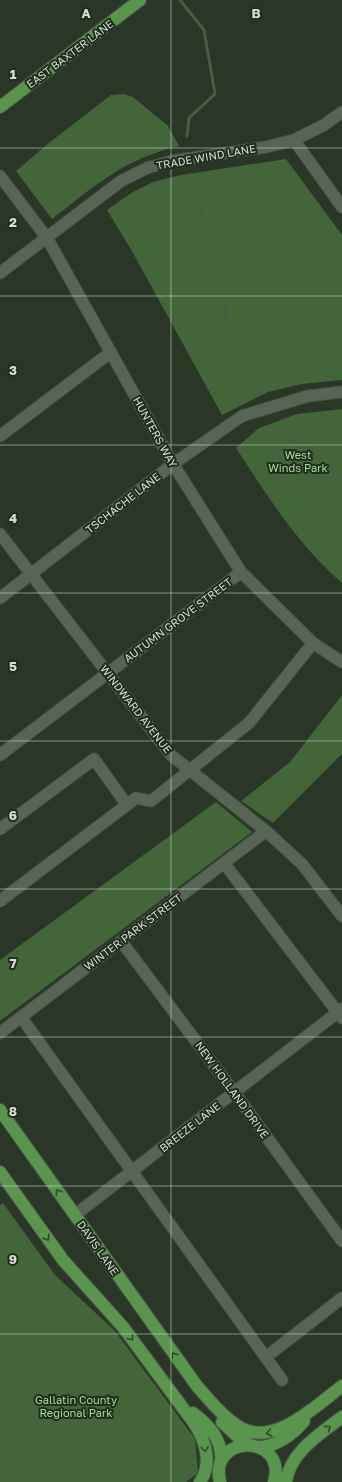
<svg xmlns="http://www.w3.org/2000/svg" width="342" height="1482" viewBox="0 0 342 1482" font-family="'Golos Text',sans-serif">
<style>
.green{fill:#42653a}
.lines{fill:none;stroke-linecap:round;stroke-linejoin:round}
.stream{stroke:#475e42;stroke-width:3}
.minor-casing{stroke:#495446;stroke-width:13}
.major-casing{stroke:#495446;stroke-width:14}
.minor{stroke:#576654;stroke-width:11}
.major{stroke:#59954c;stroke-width:12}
.oneway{stroke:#314c2b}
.grid{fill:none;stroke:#d5ded3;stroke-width:1;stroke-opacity:0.55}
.labels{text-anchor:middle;stroke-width:4;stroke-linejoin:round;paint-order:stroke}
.street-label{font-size:11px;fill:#d5ded3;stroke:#202d1d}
.park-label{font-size:11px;fill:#a2de95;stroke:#202d1d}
.grid-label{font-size:13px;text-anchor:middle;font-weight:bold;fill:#d5ded3;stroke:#202d1d;stroke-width:4;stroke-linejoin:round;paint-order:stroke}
</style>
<rect width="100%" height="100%" fill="#2a3727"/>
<path class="green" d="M124,94l9,3 35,29 11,20c-55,13 -83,39 -127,73l-36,-48 34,-29 61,-47z
M286,159l56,76v145l-40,4 -34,8 -46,23 -89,-162 -26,-43 24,-17 22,-11 28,-7z
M342,409v174c-44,-38 -74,-86 -106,-135l23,-20 38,-14z
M342,695v59l-69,69 -32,-22 49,-39z
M216,802l36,30 -252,189v-61z
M3,1203l52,72 60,56 80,108 3,34 -12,9h-186v-277z"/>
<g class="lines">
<path class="stream" d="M180,0l24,30 11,64 -26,24 -2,18
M189,188l10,19 28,88 -3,35 36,64
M278,428l64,50"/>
<g class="minor-casing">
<path id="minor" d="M294,140l48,67
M0,176l47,62 126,226 68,108 72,71 29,19
M0,273l121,-92 26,-13 25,-7 94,-14 28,-7 30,-15 18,-13
M0,436l111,-84
M0,534l171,221 95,76 36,33 40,52
M0,598l173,-134 69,-48 66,-20 34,-4
M0,755l241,-183
M0,829l94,-70 33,46
M224,863l118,155
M0,901l136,-103 15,3 98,-78 64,-80
M121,941l113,151 108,149
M21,1017l261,363
M0,1033l266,-202
M75,1215l267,-206
M266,1357l76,-59"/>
</g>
<g class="major-casing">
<path id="major" d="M0,107l140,-107
M0,1110l197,276c13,15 27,32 44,42 33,19 76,-23 101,-42
M0,1172l63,88 60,67 71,96c11,17 19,40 6,59
M193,1413c16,12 30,27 28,49
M222,1422l16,15 12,8
M259,1447c17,0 34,-13 45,-26
M220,1482c-12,-49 68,-48 54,0
M286,1482c4,-30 34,-48 56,-65"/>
</g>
<use href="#minor" class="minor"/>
<use href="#major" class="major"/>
</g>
<defs><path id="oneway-chevron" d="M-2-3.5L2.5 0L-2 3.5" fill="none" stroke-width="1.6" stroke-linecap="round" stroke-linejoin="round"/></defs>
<g class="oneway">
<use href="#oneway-chevron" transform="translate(58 1192) rotate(-125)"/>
<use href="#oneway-chevron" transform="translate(47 1238) rotate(55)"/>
<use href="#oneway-chevron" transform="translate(131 1338) rotate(53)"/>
<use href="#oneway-chevron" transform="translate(174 1355) rotate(-125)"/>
<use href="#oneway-chevron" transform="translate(328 1428) rotate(-37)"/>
<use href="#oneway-chevron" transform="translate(269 1433) rotate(169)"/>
<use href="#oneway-chevron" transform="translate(205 1449) rotate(82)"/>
</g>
<path class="grid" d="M171,0v1482M0,148h342M0,296h342M0,445h342M0,593h342M0,741h342M0,889h342M0,1037h342M0,1186h342M0,1334h342"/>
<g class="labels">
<g class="street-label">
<text transform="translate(70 54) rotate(-37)" y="4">EAST BAXTER LANE</text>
<text transform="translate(206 157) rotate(-10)" y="4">TRADE WIND LANE</text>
<text transform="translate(155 432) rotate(61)" y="4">HUNTERS WAY</text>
<text transform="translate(123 503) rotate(-38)" y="4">TSCHACHE LANE</text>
<text transform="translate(178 620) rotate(-37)" y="4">AUTUMN GROVE STREET</text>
<text transform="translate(136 709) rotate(52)" y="4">WINDWARD AVENUE</text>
<text transform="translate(133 932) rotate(-37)" y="4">WINTER PARK STREET</text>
<text transform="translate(232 1090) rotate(54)" y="4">NEW HOLLAND DRIVE</text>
<text transform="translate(190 1127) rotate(-38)" y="4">BREEZE LANE</text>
<text transform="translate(98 1248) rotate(55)" y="4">DAVIS LANE</text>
</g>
<g class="park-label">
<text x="298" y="459">West<tspan x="298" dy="13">Winds Park</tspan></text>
<text x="76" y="1404">Gallatin County<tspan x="76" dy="13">Regional Park</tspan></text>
</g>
</g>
<g class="grid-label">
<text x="86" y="18">A</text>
<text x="256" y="18">B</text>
<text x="13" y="79">1</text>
<text x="13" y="227">2</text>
<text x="13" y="375">3</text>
<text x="13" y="523">4</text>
<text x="13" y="671">5</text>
<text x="13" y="820">6</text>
<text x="13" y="968">7</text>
<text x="13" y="1116">8</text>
<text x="13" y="1264">9</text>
</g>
</svg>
